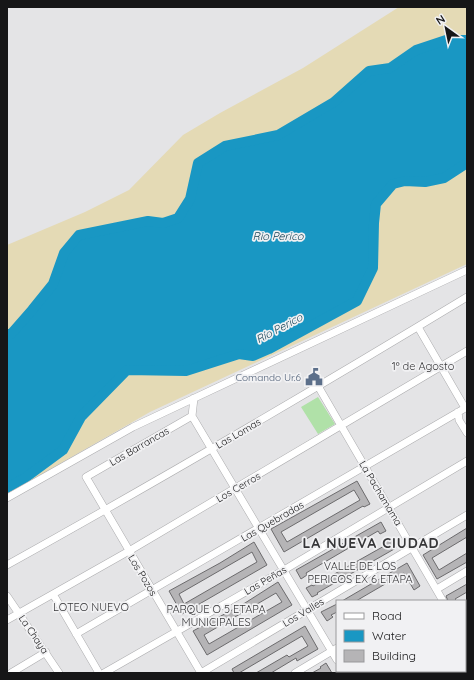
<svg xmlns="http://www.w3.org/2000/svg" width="474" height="680" viewBox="0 0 474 680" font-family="Quicksand,sans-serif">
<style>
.green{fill:#b0e1a8}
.sand{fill:#e4dab5}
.water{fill:#1997c3}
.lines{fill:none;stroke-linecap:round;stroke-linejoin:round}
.river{stroke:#1997c3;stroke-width:10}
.building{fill:#b5b4b6;stroke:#6c6b6d;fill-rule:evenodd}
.minor-casing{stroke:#acacae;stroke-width:8}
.path{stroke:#787879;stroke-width:1;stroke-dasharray:3 2;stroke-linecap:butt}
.minor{stroke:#fff;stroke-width:7}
.rail{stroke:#727273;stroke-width:1.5}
.labels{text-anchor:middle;stroke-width:3.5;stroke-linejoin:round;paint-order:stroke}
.service-label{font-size:10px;fill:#4e5e75;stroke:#f1f1f3;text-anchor:end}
.street-label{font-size:10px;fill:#161617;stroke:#f1f1f3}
.water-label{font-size:11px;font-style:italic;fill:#104053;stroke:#f1f1f3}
.neighbourhood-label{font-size:11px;fill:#363638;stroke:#f1f1f3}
.district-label{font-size:14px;font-weight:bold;letter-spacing:1px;fill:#363638;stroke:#f1f1f3}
</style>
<rect width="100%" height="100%" fill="#e4e4e6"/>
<path class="green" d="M318,397l17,27 -17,10 -17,-27z
M467,628v45h-76l4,-2h70v-41z"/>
<path class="sand" d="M399,7h68v257l-317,148 -143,82v-249l78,-33 44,-22 54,-55 37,-22 83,-45z"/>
<path class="water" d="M446,40h21v123l-23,15 -19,4 -20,-1 -12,3 -17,20 -2,19 -1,45 -16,33 -88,48 -16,7 -14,-2 -53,17 -59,-1 -46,47 -18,33 -38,28 -18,10v-154h4l21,-24 21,-26 11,-31 15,-18 69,-14 15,2 15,-5 12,-19 8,-36 27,-17 53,-11 56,-33 35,-31 21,-3 26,-18z"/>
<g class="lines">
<path class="river" d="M7,334h4l21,-24 21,-26 11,-31 15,-18 69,-14 15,2 15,-5 12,-19 8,-36 27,-17 53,-11 56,-33 35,-31 21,-3 26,-18 30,-10h21
M7,488l18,-10 38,-28 18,-33 46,-47 59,1 53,-17 14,2 16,-7 88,-48 16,-33 1,-45 2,-19 17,-20 12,-3 20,1 19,-4 23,-15"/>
</g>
<path class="building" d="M357,481l13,23 -6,3 -1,-1 -79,46 -13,-23zM354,490l6,10 -73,42 -6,-10z
M381,522l5,9 -6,3 -2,-3 -19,11 -53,31 1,2 -6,4 -5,-9z
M467,528v9l-35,21 7,12 28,-17v9l-30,17 -14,-24z
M391,539l5,9 -79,45 1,1 -6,3 -6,-9 6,-3 1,1 73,-41 -1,-3z
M254,542l13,23 -85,49 -13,-23 51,-28zM252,552l5,10 -73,42 -5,-10z
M407,563l13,23 -6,4 -10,-17 -48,28h-14z
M278,582l14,23 -85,50 -14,-24 52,-28zM276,593l6,9 -73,42 -5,-9z
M467,584v8l-12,7 2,2h-9l-2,-5z
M337,604v8l-6,3 2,2 -6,4 -6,-9z
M305,626l13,23 -21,12 -1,-3 -25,15h-15l31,-18 2,2 19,-11 -6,-10 -63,37h-5l-2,-4z
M326,663l6,10h-20l9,-5 -1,-1z"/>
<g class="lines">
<g class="minor-casing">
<path id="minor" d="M418,327l47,81
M318,386l125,215
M458,412l1,8 8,13
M192,416l-106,61 115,196
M192,416l145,244
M192,416l2,-18
M7,498l126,-71 334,-157
M7,565c155,-86 308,-176 460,-268
M437,589l30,-18
M53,594l46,79
M7,596l52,77
M7,620l122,-69 338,-200
M465,626l2,-1
M76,634l391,-227
M343,671l2,2
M11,673l35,-21
M104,673l180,-103 183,-109
M201,673l266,-158
M295,673l42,-25
M386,673l3,-2"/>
</g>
<path class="path" d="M465,651l2,4
M466,673h1"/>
<use href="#minor" class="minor"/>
<path class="rail" d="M465,664l2,-1
M450,673l3,-2"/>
</g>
<defs>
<g id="civic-bare" transform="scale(1.38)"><path d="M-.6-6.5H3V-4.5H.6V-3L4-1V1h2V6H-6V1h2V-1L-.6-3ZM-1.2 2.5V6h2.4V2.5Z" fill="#5c6f8a" stroke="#f1f1f3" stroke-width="2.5" paint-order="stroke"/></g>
</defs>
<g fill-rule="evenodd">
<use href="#civic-bare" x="314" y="377"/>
</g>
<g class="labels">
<g class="service-label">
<text x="301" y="381">Comando Ur.6</text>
</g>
<g class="street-label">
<text transform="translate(238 433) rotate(-30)" y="4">Las Lomas</text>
<text transform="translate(139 446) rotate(-30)" y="4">Las Barrancas</text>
<text transform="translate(238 487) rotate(-30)" y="4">Los Cerros</text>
<text transform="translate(381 493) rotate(59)" y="4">La Pachamama</text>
<text transform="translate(272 521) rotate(-30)" y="4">Las Quebradas</text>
<text transform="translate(143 575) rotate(59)" y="4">Los Pozos</text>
<text transform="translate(265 580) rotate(-30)" y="4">Las Peñas</text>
<text transform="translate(303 612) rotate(-31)" y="4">Los Valles</text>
<text transform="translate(34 634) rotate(56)" y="4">La Chaya</text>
</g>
<g class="water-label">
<text x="278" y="240">Rio Perico</text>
<text transform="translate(279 328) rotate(-28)" y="4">Río Perico</text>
</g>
<g class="neighbourhood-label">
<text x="423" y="370">1º de Agosto</text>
<text x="360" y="570">VALLE DE LOS<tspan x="360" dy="13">PERICOS EX 6 ETAPA</tspan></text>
<text x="91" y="611">LOTEO NUEVO</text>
<text x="216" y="613">PARQUE O 5 ETAPA<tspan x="216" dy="13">MUNICIPALES</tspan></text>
</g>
<g class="district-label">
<text x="371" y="548">LA NUEVA CIUDAD</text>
</g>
</g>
<rect width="474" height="680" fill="none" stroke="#161617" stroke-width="16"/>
<rect x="336" y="600" width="130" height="72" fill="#f1f1f3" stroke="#99999b"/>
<rect x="344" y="613" width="20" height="6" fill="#ffffff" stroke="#99999b"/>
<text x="372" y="620" font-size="12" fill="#161617">Road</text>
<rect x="344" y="630" width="20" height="12" fill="#1997c3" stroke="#99999b"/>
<text x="372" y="640" font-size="12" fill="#161617">Water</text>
<rect x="344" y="650" width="20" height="12" fill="#b5b4b6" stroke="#99999b"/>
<text x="372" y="660" font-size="12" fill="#161617">Building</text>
<g transform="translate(446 28) rotate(327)" stroke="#f1f1f3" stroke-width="3" paint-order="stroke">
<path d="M0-3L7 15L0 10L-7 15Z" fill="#161617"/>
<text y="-6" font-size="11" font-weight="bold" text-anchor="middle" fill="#161617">N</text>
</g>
</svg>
